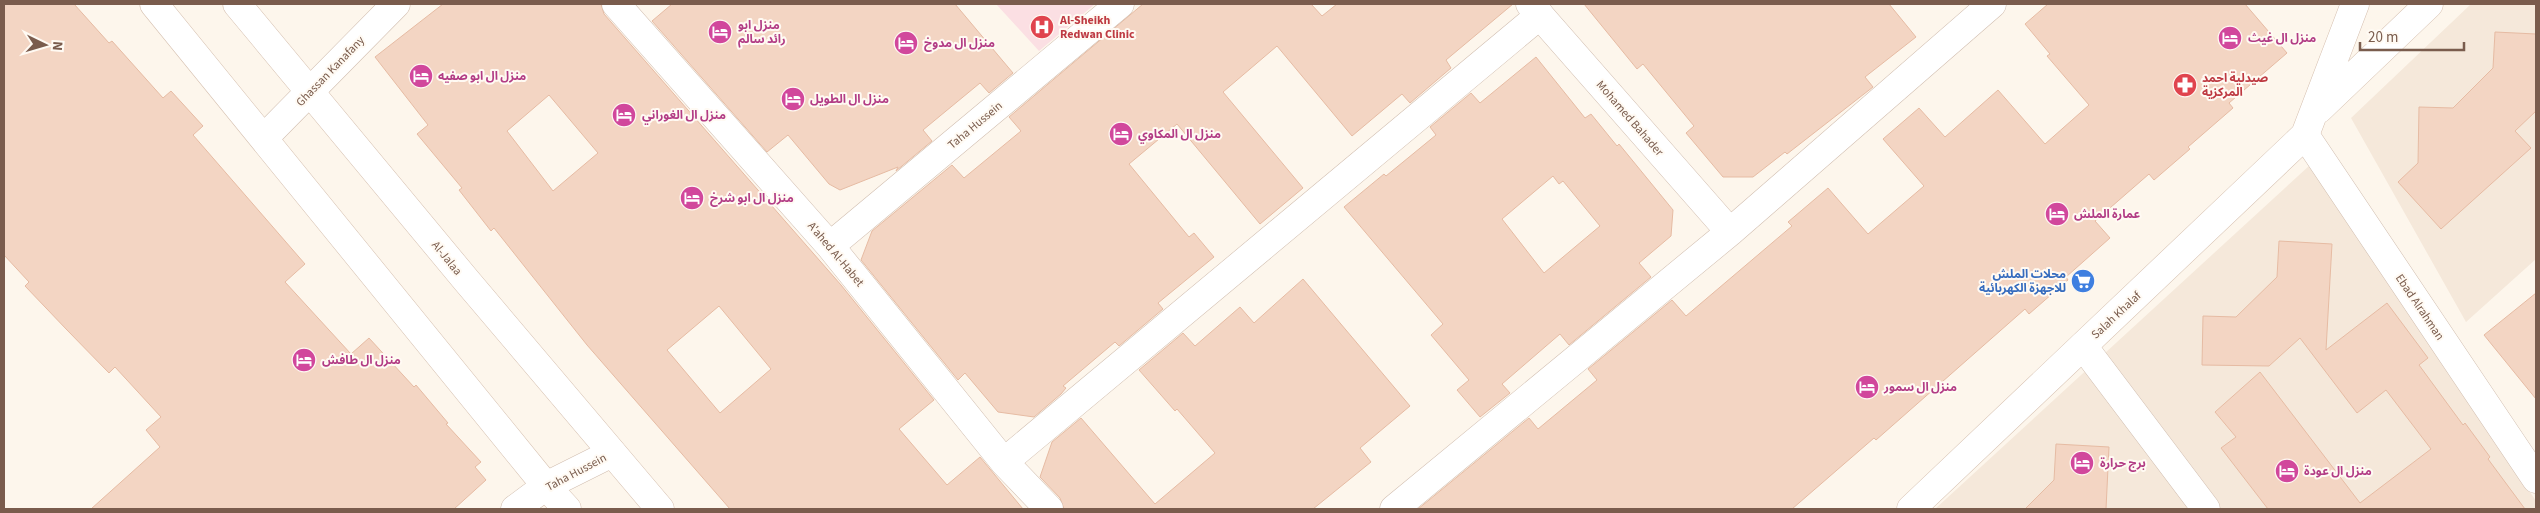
<svg xmlns="http://www.w3.org/2000/svg" width="2540" height="513" viewBox="0 0 2540 513" font-family="'Source Sans 3','Noto Sans Arabic',sans-serif">
<style>
.residential{fill:#f5e8da}
.medical{fill:#fbdfe3}
.building{fill:#f3d5c3;stroke:#e6bba3;fill-rule:evenodd}
.lines{fill:none;stroke-linecap:round;stroke-linejoin:round}
.street-casing{stroke:#d1beb0;stroke-width:29}
.secondary-casing{stroke:#d6c0b0;stroke-width:29}
.street{stroke:#fff;stroke-width:28}
.secondary{stroke:#fff;stroke-width:28}
.labels{text-anchor:middle;stroke-width:4;stroke-linejoin:round;paint-order:stroke}
.health-label{font-size:12px;font-weight:bold;fill:#be3a42;stroke:#fffaf3;text-anchor:start}
.hotel-label{font-size:12px;font-weight:bold;fill:#b23c85;stroke:#fffaf3;text-anchor:start}
.street-label{font-size:12px;fill:#7a5c4d;stroke:#fffaf3}
.shop-label{font-size:12px;font-weight:bold;fill:#366cbe;stroke:#fffaf3;text-anchor:end}
</style>
<rect width="100%" height="100%" fill="#fdf6ec"/>
<path class="residential" d="M2471,4h65v255l-70,63 -115,-204z
M2310,165l226,336v8h-601z"/>
<path class="medical" d="M996,4h99l-56,47z"/>
<path class="building" d="M4,4h70l35,39 3,-2 51,57 8,-7 32,35 -10,9 112,129 -20,18 66,72 18,-16 45,49 2,-2 32,38 -2,1 35,38 -6,5 11,13 -32,29h-363l69,-62 -14,-17 15,-13 -46,-50 -6,6 -42,-43 -42,-44 4,-4 -25,-27z
M443,4h158l3,10 237,271 93,115 -35,29 48,56 33,-28 43,52h-293l-143,-164 -93,-117 -3,3 -32,-41 3,-2 -45,-54 11,-9 -53,-68zM549,95l49,58 -45,38 -46,-60zM719,306l52,63 -51,44 -53,-63z
M672,4h283l58,69 -24,20 -9,-10 -57,47 9,11 -36,30 2,-4 -58,23 -11,-6 -41,-49 -21,17 -115,-131z
M1143,4h168l11,12 15,-12h176l-67,56 5,8 -41,35 -8,-9 -50,42 -75,-90 -54,46 80,96 -43,36 -83,-100 -48,40 60,73 5,-4 20,24 -56,46 5,6 -44,37 -4,-4 -52,44 3,2 -5,6 -27,23 -36,-5 -33,-39 -7,7 -97,-120 11,-29 80,-66 12,13 57,-47 -12,-14z
M1584,4h305l27,33 -51,40 8,10 -86,67 -2,-2 -32,25h-30l-37,-44 8,-7 -51,-62 -6,5z
M2048,4h197l42,49 -58,50 4,5 -45,39 2,2 -36,31 -5,-6 -54,47 15,17 -44,39 2,3 -39,34 -4,-5 -149,131 -2,-2 -82,71h-374l111,-91 9,11 59,-49 -9,-11 84,-69 14,16 106,-90 -4,-4 40,-34 40,46 56,-48 -41,-47 36,-31 26,29 53,-47 47,54 44,-39 -42,-49 3,-2 -25,-30z
M2495,32l41,2v77l-21,20 16,17 -90,81 -43,-47 20,-19 1,-56 34,1 40,-40z
M1536,57l49,61 6,-4 26,32 2,-2 54,66 -2,26 -32,27 12,14 -82,68 -9,-11 -58,50 8,9 -30,24 -23,-27 12,-10 -38,-45 12,-11 -99,-117 40,-33 2,2 50,-41 -6,-8 41,-34 9,10zM1553,176l6,8 4,-3 37,45 -56,47 -42,-54z
M2279,241l53,3 -6,106 61,-47 41,55 -9,7 44,60 2,-2 25,34 -2,2 37,50h-257l-47,-61 15,-11 -21,-25 45,-40 100,131 71,-54 -45,-59 -29,23 -57,-75 -31,28 -67,-1 1,-49 33,1 41,-40z
M1303,279l107,127 -50,42 11,14 -58,47h-249l-4,-11 -20,-21 12,-35 29,-24 74,86 60,-51 -38,-44 -2,2 -36,-41 44,-37 12,13 45,-39 14,16z
M2536,293v106l-52,-64z
M2056,444l53,3 -3,62h-81l29,-29z"/>
<g class="lines">
<g class="street-casing">
<path id="street" d="M616,4l214,242 174,216 45,47
M1530,4l200,228
M2305,135l231,344
M264,138l132,-134
M830,246l290,-242
M2083,346l123,163
M1004,462l536,-447
M515,509l31,-23 66,-33
M1394,509l336,-277 262,-228"/>
</g>
<g class="secondary-casing">
<path id="secondary" d="M154,4l392,482 21,23
M237,4l229,276 194,229
M2319,109l110,-105
M1911,509l394,-374 50,-131"/>
</g>
<use href="#street" class="street"/>
<use href="#secondary" class="secondary"/>
</g>
<defs>
<g id="hospital-disc" transform="scale(1.25)"><circle r="9.5" fill="#e0444e" stroke="#fffaf3"/><path d="M-5-5h3v3.5h4V-5h3V5h-3V1.5h-4V5h-3Z" fill="#fff"/></g>
<g id="hotel-disc" transform="scale(1.25)"><circle r="9.5" fill="#d1479c" stroke="#fffaf3"/><path d="M-6-4.5h1.5V1H6V5H4.5V3h-9V5H-6ZM-4 0a1.8 1.8 0 1 1 3.6 0ZM.5 0V-2.5h3Q6-2.5 6 0Z" fill="#fff"/></g>
<g id="pharmacy-disc" transform="scale(1.25)"><circle r="9.5" fill="#e0444e" stroke="#fffaf3"/><path d="M-2-6h4v4h4v4h-4v4h-4v-4h-4v-4h4Z" fill="#fff"/></g>
<g id="supermarket-disc" transform="scale(1.25)"><circle r="9.5" fill="#3f7fe0" stroke="#fffaf3"/><path d="M-6-5.5h2.5l.6 2H6L4.5 2H-2.5L-4.4-4H-6ZM-1.5 3.2a1.3 1.3 0 1 0 .1 0ZM3 3.2a1.3 1.3 0 1 0 .1 0Z" fill="#fff"/></g>
</defs>
<g fill-rule="evenodd">
<use href="#hospital-disc" x="1042" y="27"/>
<use href="#hotel-disc" x="720" y="32"/>
<use href="#hotel-disc" x="2230" y="38"/>
<use href="#hotel-disc" x="906" y="43"/>
<use href="#hotel-disc" x="421" y="76"/>
<use href="#pharmacy-disc" x="2185" y="85"/>
<use href="#hotel-disc" x="793" y="99"/>
<use href="#hotel-disc" x="624" y="115"/>
<use href="#hotel-disc" x="1121" y="134"/>
<use href="#hotel-disc" x="692" y="198"/>
<use href="#hotel-disc" x="2057" y="214"/>
<use href="#supermarket-disc" x="2083" y="281"/>
<use href="#hotel-disc" x="304" y="360"/>
<use href="#hotel-disc" x="1867" y="387"/>
<use href="#hotel-disc" x="2082" y="463"/>
<use href="#hotel-disc" x="2287" y="471"/>
</g>
<g class="labels">
<g class="health-label">
<text x="1060" y="24">Al-Sheikh<tspan x="1060" dy="14">Redwan Clinic</tspan></text>
<text x="2202" y="82">صيدلية احمد<tspan x="2202" dy="14">المركزية</tspan></text>
</g>
<g class="hotel-label">
<text x="738" y="29">منزل ابو<tspan x="738" dy="14">رائد سالم</tspan></text>
<text x="2248" y="42">منزل ال غيث</text>
<text x="924" y="47">منزل ال مدوخ</text>
<text x="438" y="80">منزل ال ابو صفيه</text>
<text x="810" y="103">منزل ال الطويل</text>
<text x="642" y="119">منزل ال الغوراني</text>
<text x="1138" y="138">منزل ال المكاوي</text>
<text x="710" y="202">منزل ال ابو شرخ</text>
<text x="2074" y="218">عمارة الملش</text>
<text x="322" y="364">منزل ال طافش</text>
<text x="1884" y="391">منزل ال سمور</text>
<text x="2100" y="467">برج حرارة</text>
<text x="2304" y="475">منزل ال عودة</text>
</g>
<g class="street-label">
<text transform="translate(330 71) rotate(-46)" y="4">Ghassan Kanafany</text>
<text transform="translate(1630 118) rotate(49)" y="4">Mohamed Bahader</text>
<text transform="translate(975 125) rotate(-40)" y="4">Taha Hussein</text>
<text transform="translate(836 254) rotate(50)" y="4">A'ahed Al-Habet</text>
<text transform="translate(447 258) rotate(51)" y="4">Al-Jalaa</text>
<text transform="translate(2420 307) rotate(56)" y="4">Ebad Alrahman</text>
<text transform="translate(2116 315) rotate(-43)" y="4">Salah Khalaf</text>
<text transform="translate(576 472) rotate(-28)" y="4">Taha Hussein</text>
</g>
<g class="shop-label">
<text x="2066" y="278">محلات الملش<tspan x="2066" dy="14">للاجهزة الكهربائية</tspan></text>
</g>
</g>
<rect width="2540" height="513" fill="none" stroke="#7a5c4d" stroke-width="10"/>
<g transform="translate(45 45) rotate(95)" stroke="#fffaf3" stroke-width="4" paint-order="stroke">
<path d="M0-4L9 19L0 12L-9 19Z" fill="#7a5c4d"/>
<text y="-8" font-size="14" font-weight="bold" text-anchor="middle" fill="#7a5c4d">N</text>
</g>
<path d="M2360 42v8h104v-8" fill="none" stroke="#7a5c4d" stroke-width="2.5"/>
<text x="2368" y="42" font-size="15" fill="#7a5c4d" stroke="#fffaf3" stroke-width="4" paint-order="stroke">20 m</text>
</svg>
